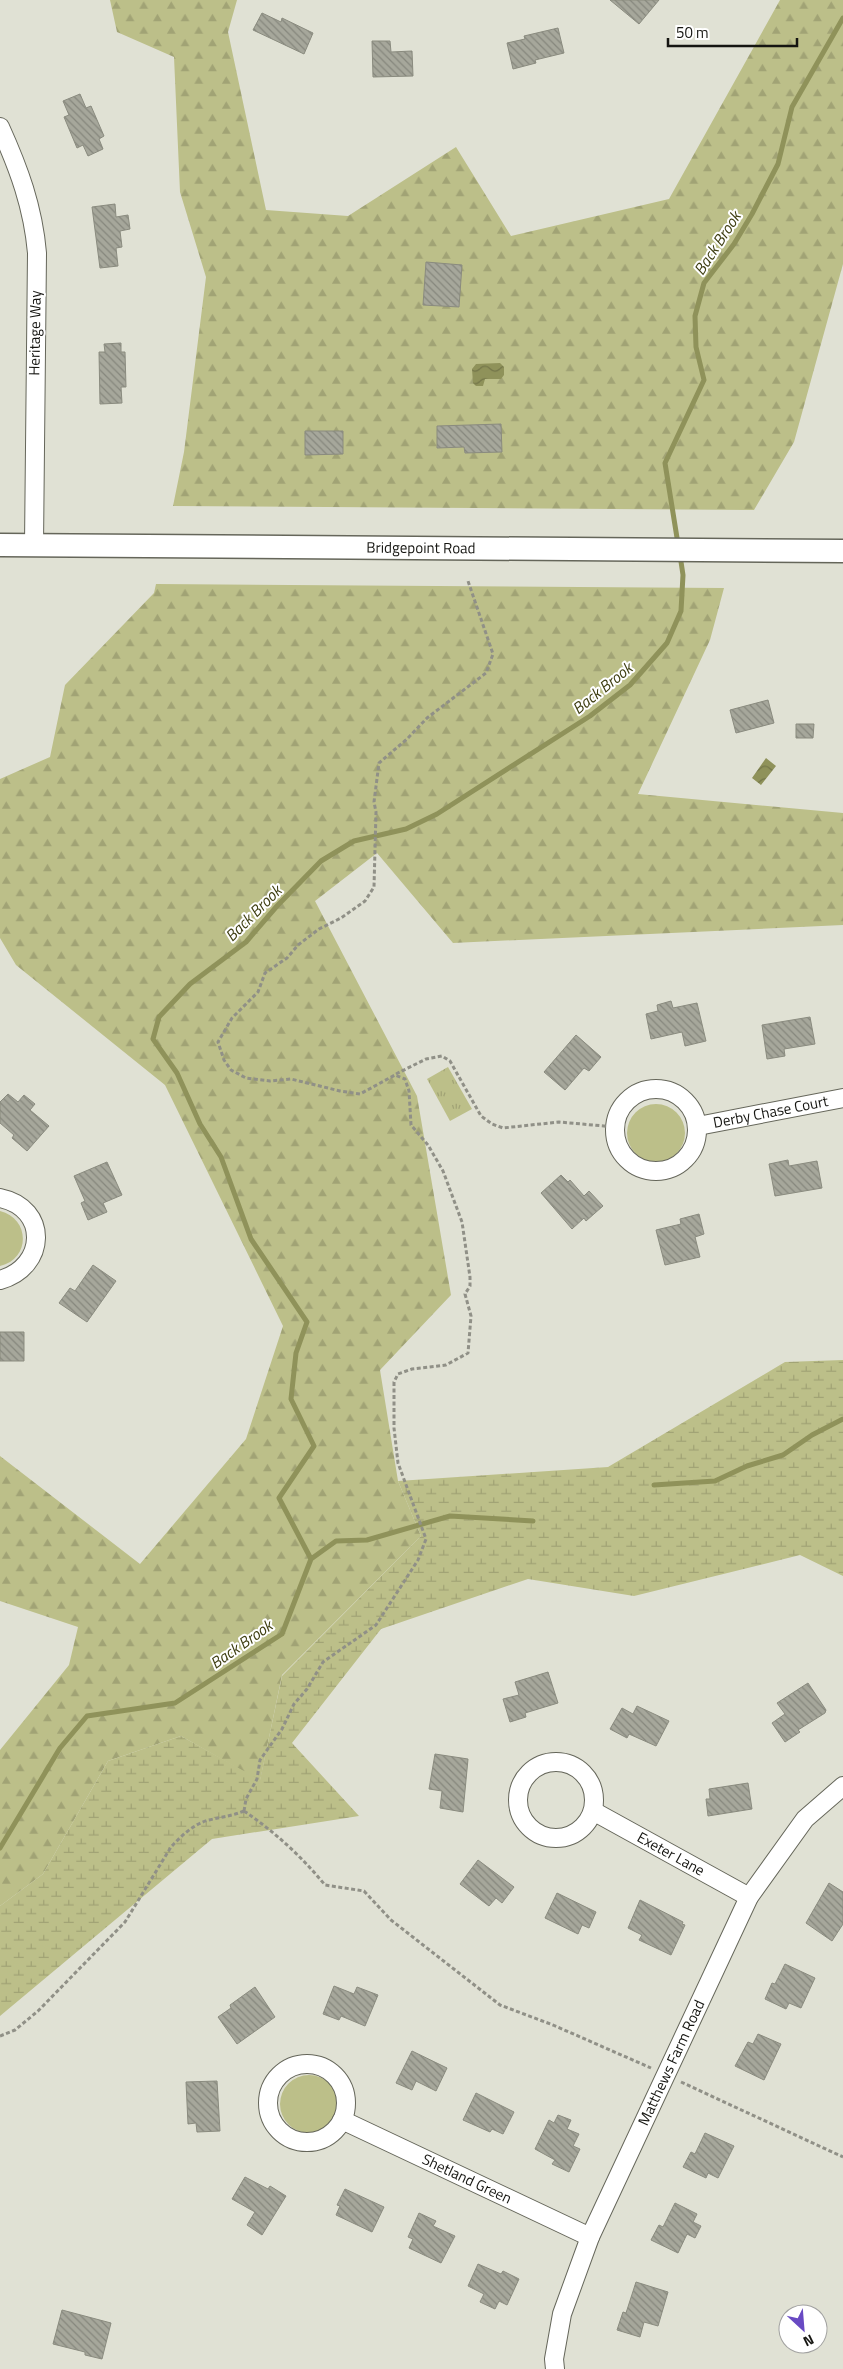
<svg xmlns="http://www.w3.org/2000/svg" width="843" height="2369" viewBox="0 0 843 2369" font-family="'Titillium Web',sans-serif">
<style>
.grass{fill:#bcbf89}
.forest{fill:url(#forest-firs)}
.wetland{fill:url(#wetland-marsh)}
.park{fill:url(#park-tufts)}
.water{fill:url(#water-waves)}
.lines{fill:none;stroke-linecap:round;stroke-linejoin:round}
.stream{stroke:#8f925a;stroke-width:5}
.building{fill:url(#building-back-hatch);stroke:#8a8b7f}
.minor-casing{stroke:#65665a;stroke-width:20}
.tertiary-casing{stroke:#65665a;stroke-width:25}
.path{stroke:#909087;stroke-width:3;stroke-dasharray:4 2.5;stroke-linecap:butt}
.minor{stroke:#fff;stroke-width:18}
.tertiary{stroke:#fff;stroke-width:22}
.labels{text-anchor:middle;stroke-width:4;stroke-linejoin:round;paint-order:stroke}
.street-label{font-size:15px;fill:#151511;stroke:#fff}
.water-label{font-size:16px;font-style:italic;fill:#3d3d10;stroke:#fff}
</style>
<defs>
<pattern id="forest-firs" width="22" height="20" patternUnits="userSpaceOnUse" patternTransform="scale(1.25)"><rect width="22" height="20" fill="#bcbf89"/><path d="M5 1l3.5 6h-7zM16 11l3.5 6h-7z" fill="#a1a375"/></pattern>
<pattern id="wetland-marsh" width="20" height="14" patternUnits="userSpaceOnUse" patternTransform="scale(1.25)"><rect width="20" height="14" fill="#bcbf89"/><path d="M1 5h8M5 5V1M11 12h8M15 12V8" fill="none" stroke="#a1a375"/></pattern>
<pattern id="park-tufts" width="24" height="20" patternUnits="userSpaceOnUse" patternTransform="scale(1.25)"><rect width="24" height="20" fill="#bcbf89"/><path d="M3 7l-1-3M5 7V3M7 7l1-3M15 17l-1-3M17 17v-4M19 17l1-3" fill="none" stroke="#a1a375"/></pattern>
<pattern id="water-waves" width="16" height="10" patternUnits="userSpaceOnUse" patternTransform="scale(1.25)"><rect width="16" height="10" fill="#8f925a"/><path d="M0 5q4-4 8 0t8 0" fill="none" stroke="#747649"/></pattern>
<pattern id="building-back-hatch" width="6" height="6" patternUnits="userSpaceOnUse" patternTransform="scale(1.25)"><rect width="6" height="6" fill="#a6a79b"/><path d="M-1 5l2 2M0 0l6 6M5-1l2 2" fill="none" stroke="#86877d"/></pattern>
</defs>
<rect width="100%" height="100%" fill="#e0e1d4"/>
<path class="grass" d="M627 1133a29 29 0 1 1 58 0a29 29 0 1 1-58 0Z
M0,1211c30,7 31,48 0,55z
M280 2104a29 29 0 1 1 58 0a29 29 0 1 1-58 0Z"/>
<path class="forest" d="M110,0h127l-9,32 38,178 82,6 108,-69 55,89 158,-37 111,-199h63v264l-49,178 -40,68 -581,-4 11,-54 22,-175 -26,-85 -6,-135 -57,-25z
M156,584l568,4 -14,52 -72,154 205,19v112l-390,18 -76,-90 -62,48 102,195 34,199 -71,75 18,111 23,55 -139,139 -22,106 -79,-45 -73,25 -65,113 -43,32v-156l69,-85 9,-38 -78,-26v-145l140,108 106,-125 37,-113 -118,-241 -149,-120 -16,-27v-159l50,-22 15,-72 89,-92z"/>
<path class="wetland" d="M843,1360v216l-43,-21 -166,41 -106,-17 -147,50 -89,114 67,73 -147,23 -212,177v-110l43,-32 65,-113 73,-25 79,44 22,-104 139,-140 -23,-55 210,-14 177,-105z"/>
<path class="park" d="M448,1067l24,42 -22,12 -23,-42z"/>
<path class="water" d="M500,363l4,4v8l-3,4h-16l-2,7h-7l-3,-3 -1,-14 4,-5z
M766,758l10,8 -15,19 -9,-7z"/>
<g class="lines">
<path class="stream" d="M678,544l-13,-81 39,-83 -8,-33 -1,-31 9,-33 30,-39 18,-30 26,-50 14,-57 51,-89
M654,1485l61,-4 32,-15 36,-11 29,-20 31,-16
M311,1559l25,-18 31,-1 83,-24 83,5
M0,1848l60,-100 27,-32 88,-13 107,-69 29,-75 -32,-61 35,-52 -23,-47 5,-46 11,-31 -56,-83 -30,-82 -21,-33 -23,-51 -24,-34 6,-22 31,-33 56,-42 31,-36 44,-45 33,-20 52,-12 31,-15 153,-98 40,-31 37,-42 14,-32 2,-36 -3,-20"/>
</g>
<path class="building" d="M610,0h49l-20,24z
M262,13l19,9 1,-4 31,15 -9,21 -51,-24z
M558,28l6,25 -29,7 1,3 -23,6 -6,-26 18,-4 -1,-3z
M372,41h18l1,11 21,-1 1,25 -40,1z
M80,94l6,14 5,-2 13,30 -5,3 4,10 -15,7 -5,-11 -6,3 -13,-31 5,-2 -6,-14z
M115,204l1,13 12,-2 2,14 -10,2 2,16 -6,1 2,18 -18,2 -8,-61z
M426,262l36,3 -3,42 -36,-2z
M121,343v9h4l1,35h-5l1,16 -22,1 -1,-52h6l-1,-8z
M501,424l1,28 -37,1 -1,-6 -27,1v-22z
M305,431h38v23l-38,1z
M768,700l6,23 -38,10 -6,-23z
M796,724h18l-1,14h-17z
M671,1001l2,7 24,-5 9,38 -21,5 -3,-14 -31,7 -5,-25 12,-3 -1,-6z
M810,1017l5,27 -31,5 1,7 -18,3 -5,-34z
M576,1035l25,22 -12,14 -5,-3 -19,22 -21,-18z
M8,1094l10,8 6,-7 11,9 -5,6 19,16 -22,25 -15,-13 2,-3 -14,-12v-21z
M788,1160l1,6 28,-5 5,27 -47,8 -6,-32z
M107,1162l15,33 -19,8 4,9 -19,8 -7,-17 4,-2 -11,-25z
M561,1175l7,7 2,-2 14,16 5,-5 14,15 -17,15 -2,-3 -12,11 -31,-36z
M699,1214l5,20 -9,3 5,20 -35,8 -9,-35 25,-6 -1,-5z
M93,1265l23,16 -29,41 -28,-19 11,-15 5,3z
M0,1332h24v29h-24z
M548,1672l10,31 -33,10 1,4 -16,5 -7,-23 16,-4 -4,-13z
M808,1683l18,27 -1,3 -27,17 2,2 -15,10 -13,-19 13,-9 -8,-11z
M637,1706l32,15 -13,25 -27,-12 -2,4 -17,-9 12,-21 11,6z
M435,1754l33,5 -5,53 -23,-4 2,-17 -13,-2z
M748,1783l4,26 -44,7 -2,-17h4l-1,-10z
M478,1860l36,27 -12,16 -6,-5 -7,8 -29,-22z
M829,1883l14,9v32l-11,17 -26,-18z
M557,1893l39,19 -7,16 -7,-3 -4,9 -33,-16z
M640,1900l43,22 -1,2 3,1 -14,30 -32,-15 3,-5 -14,-7z
M785,1964l30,14 -14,30 -12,-5 -3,6 -21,-10 7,-16 3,1z
M334,1986l20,8 3,-7 21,8 -13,31 -24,-10 -2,4 -16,-6z
M255,1987l20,30 -38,27 -19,-27 13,-9 -1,-3z
M758,2034l23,10 -17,36 -29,-14 13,-24 5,2z
M412,2051l35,17 -11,23 -20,-10 -4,9 -16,-7z
M217,2081l3,50 -23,1 -1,-9 -8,1 -2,-42z
M476,2093l38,19 -11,22 -11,-5 -2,3 -27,-12z
M558,2115l13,5 -4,9 12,5 -6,12 7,3 -11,23 -17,-8 3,-4 -20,-11 14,-29 5,3z
M705,2133l29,13 -16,32 -10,-5 -2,5 -23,-11 8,-15 4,2z
M245,2177l23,12 2,-3 16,10 -24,39 -15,-10 8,-13 -23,-13z
M345,2189l39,18 -12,25 -36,-17 4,-9 -3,-1z
M675,2203l22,11 -4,8 8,4 -6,12 -8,-4 -9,19 -27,-13 8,-15 4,2z
M419,2213l17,8 -3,5 22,10 -14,27 -32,-15 4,-9 -5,-2z
M478,2264l23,10 2,-3 16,8 -12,26 -8,-4 -4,8 -15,-7 4,-8 -16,-8z
M636,2282l32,10 -10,34 -14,-4 -4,15 -23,-7 6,-18 3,1z
M62,2310l49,13 -9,36 -17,-4v-3l-32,-8z"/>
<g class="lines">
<g class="minor-casing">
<g id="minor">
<path d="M0,127c19,42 33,80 37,126l-3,292"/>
<circle cx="656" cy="1130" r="41"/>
<path id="s1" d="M698,1126l145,-28"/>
<path d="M0,1198c49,10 47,69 0,82"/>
<circle cx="556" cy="1800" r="38"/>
<path id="s2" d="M593,1811l156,86"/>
<circle cx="307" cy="2103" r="39"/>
<path id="s3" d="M342,2120l248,117"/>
<path id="s4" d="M555,2369l-1,-10 8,-45 28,-77 159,-340 56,-78 38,-33"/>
</g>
</g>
<g class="tertiary-casing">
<g id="tertiary">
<path id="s5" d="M0,545l843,6"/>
</g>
</g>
<path class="path" d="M396,1074l30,-15 16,-3 8,5 31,55 11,8 11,4 56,-6 56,5
M244,1811l2,-12 11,-20 3,-19 22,-31 12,-25 13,-15 16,-27 53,-37 42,-65 8,-21 -28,-76 -4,-35v-46l4,-8 14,-5 34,-4 22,-12 3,-37 -6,-22 5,-8v-9l-8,-55 -19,-51 -15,-26 -17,-20 -2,-34 -4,-12 -10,-4 -35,19 -20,-3 -49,-12 -21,2 -24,-3 -15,-8 -7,-10 -6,-18 14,-24 26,-26 7,-19 22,-15 11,-13 21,-16 22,-11 24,-17 9,-14 2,-75 -2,-10 5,-39 28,-24 20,-21 59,-45 7,-19 -25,-73
M244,1811c31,21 58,46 81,74l39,6 27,29 109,85 53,20 98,43
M0,2036l15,-6 23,-19 87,-89 46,-75c10,-11 24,-24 38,-27 12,-3 23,-4 35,-9
M681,2082l162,75"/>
<use href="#minor" class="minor"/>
<use href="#tertiary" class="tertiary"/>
</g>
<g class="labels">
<g class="street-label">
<text transform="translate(35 333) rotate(-89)" y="5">Heritage Way</text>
<text dy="5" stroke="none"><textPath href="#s5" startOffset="421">Bridgepoint Road</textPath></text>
<text dy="5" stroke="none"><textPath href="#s1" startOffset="74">Derby Chase Court</textPath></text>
<text dy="5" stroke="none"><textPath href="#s2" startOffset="89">Exeter Lane</textPath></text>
<text dy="5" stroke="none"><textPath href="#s4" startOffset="330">Matthews Farm Road</textPath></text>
<text dy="5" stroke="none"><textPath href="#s3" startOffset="138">Shetland Green</textPath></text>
</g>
<g class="water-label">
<text transform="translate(717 243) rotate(-57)" y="6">Back Brook</text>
<text transform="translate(602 688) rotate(-39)" y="6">Back Brook</text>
<text transform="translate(253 913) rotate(-45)" y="6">Back Brook</text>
<text transform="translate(241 1644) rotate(-35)" y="6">Back Brook</text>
</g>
</g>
<g transform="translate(803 2329) rotate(154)"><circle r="24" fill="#ffffff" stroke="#a1a1a0"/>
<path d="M0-4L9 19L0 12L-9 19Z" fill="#694ac3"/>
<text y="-8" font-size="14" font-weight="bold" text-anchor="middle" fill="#151511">N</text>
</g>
<path d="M668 38v8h129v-8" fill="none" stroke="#151511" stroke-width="2.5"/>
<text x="676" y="38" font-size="15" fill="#151511" stroke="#ffffff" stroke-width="4" paint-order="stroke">50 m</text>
</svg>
